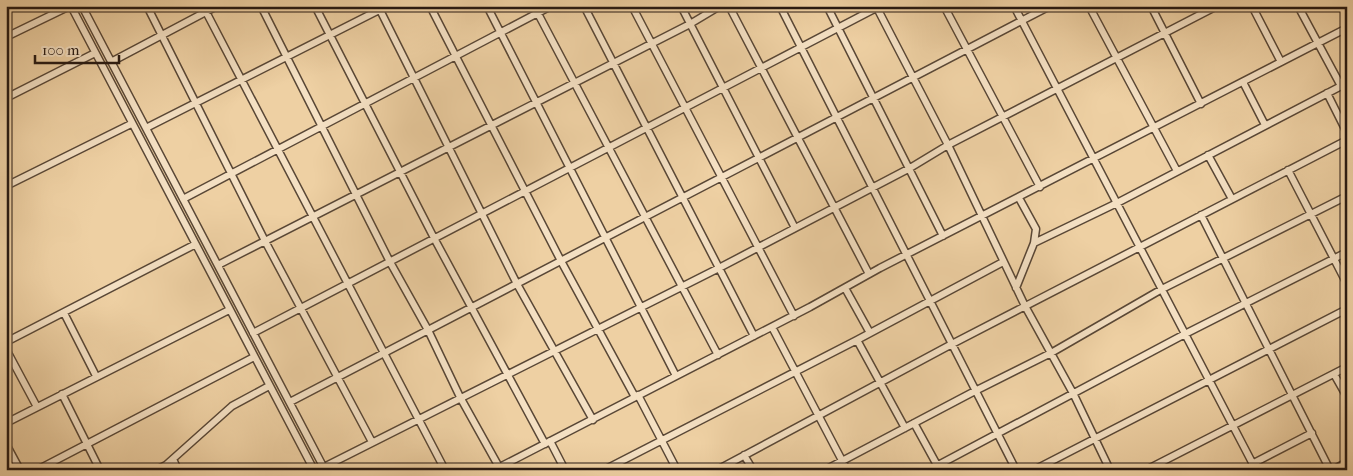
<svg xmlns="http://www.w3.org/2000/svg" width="1353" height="476" viewBox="0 0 1353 476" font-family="'IM FELL French Canon',serif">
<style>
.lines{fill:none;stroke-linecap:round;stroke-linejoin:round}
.minor-casing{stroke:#594736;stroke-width:9}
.minor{stroke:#f4e0c3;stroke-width:6}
</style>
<rect width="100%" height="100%" fill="#eed0a3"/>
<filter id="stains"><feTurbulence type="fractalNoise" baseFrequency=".004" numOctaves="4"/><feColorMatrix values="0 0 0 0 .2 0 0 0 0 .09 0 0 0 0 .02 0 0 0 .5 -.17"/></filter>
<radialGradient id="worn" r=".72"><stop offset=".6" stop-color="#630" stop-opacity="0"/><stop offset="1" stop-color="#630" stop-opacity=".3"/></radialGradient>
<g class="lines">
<g class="minor-casing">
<path id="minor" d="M71,6l243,464
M82,6l243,464
M147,6l118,235 107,201
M203,6l242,464
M261,6l129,256 38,68 32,67 39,70
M315,6l119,232 111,206
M378,6l139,278 76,136
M430,6l131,255 74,136
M487,6l189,370
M534,6l184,349
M584,6l170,330
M632,6l162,310
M681,6l114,222
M729,6l140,268
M780,6l236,464
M827,6l116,230
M876,6l72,139 77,161 49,89 36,75
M944,6l96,181
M1014,6l242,464
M1089,6l88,165
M1151,6l50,98
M1252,6l29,56
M1298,6l43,80
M1346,6l1,1
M6,37l64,-31
M111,62l106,-56
M1243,82l22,43
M1327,93l20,40
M6,98l89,-45
M146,128l241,-122
M1208,155l24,44
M1288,170l59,114
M6,186l125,-62
M183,199l368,-193
M1201,215l129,255
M1034,243l83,-40 230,-120
M218,265l472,-241 30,-18
M845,288l25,45
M1016,288l18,-45 2,-14 -17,-31
M64,313l32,63
M772,327l75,143
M253,333l627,-327
M857,340l48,88
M6,342l188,-97
M6,349l31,58
M1334,374l13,23
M62,394l38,76
M638,395l39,75
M290,402l760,-396
M6,423l223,-113
M914,423l23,42
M550,441l15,29
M6,444l14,26
M744,455l9,15
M173,459l5,11
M1252,464l60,-31
M324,467l395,-199 191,-100 38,-23 269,-139
M37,470l217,-113
M156,470l10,-5 66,-59 37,-20
M494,470l316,-163 70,-39 467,-240
M604,470l253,-130 146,-78
M717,470l235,-126 395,-204
M825,470l150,-79 76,-38 111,-64 185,-93
M929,470l256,-136 162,-82
M1034,470l313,-161
M1146,470l201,-103
M1333,470l14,-8"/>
</g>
<use href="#minor" class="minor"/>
</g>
<rect width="1353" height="476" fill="none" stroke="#eed0a3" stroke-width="25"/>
<rect x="8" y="8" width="1338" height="461" fill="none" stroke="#271912" stroke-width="2.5"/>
<rect x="12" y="12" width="1328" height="451" fill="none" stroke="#271912"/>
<path d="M35 55v8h84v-8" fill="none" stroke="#271912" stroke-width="2.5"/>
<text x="42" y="55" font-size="15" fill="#271912" stroke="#f4e0c3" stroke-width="4" paint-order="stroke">100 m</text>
<rect width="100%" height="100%" filter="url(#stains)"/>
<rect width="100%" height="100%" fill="url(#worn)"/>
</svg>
